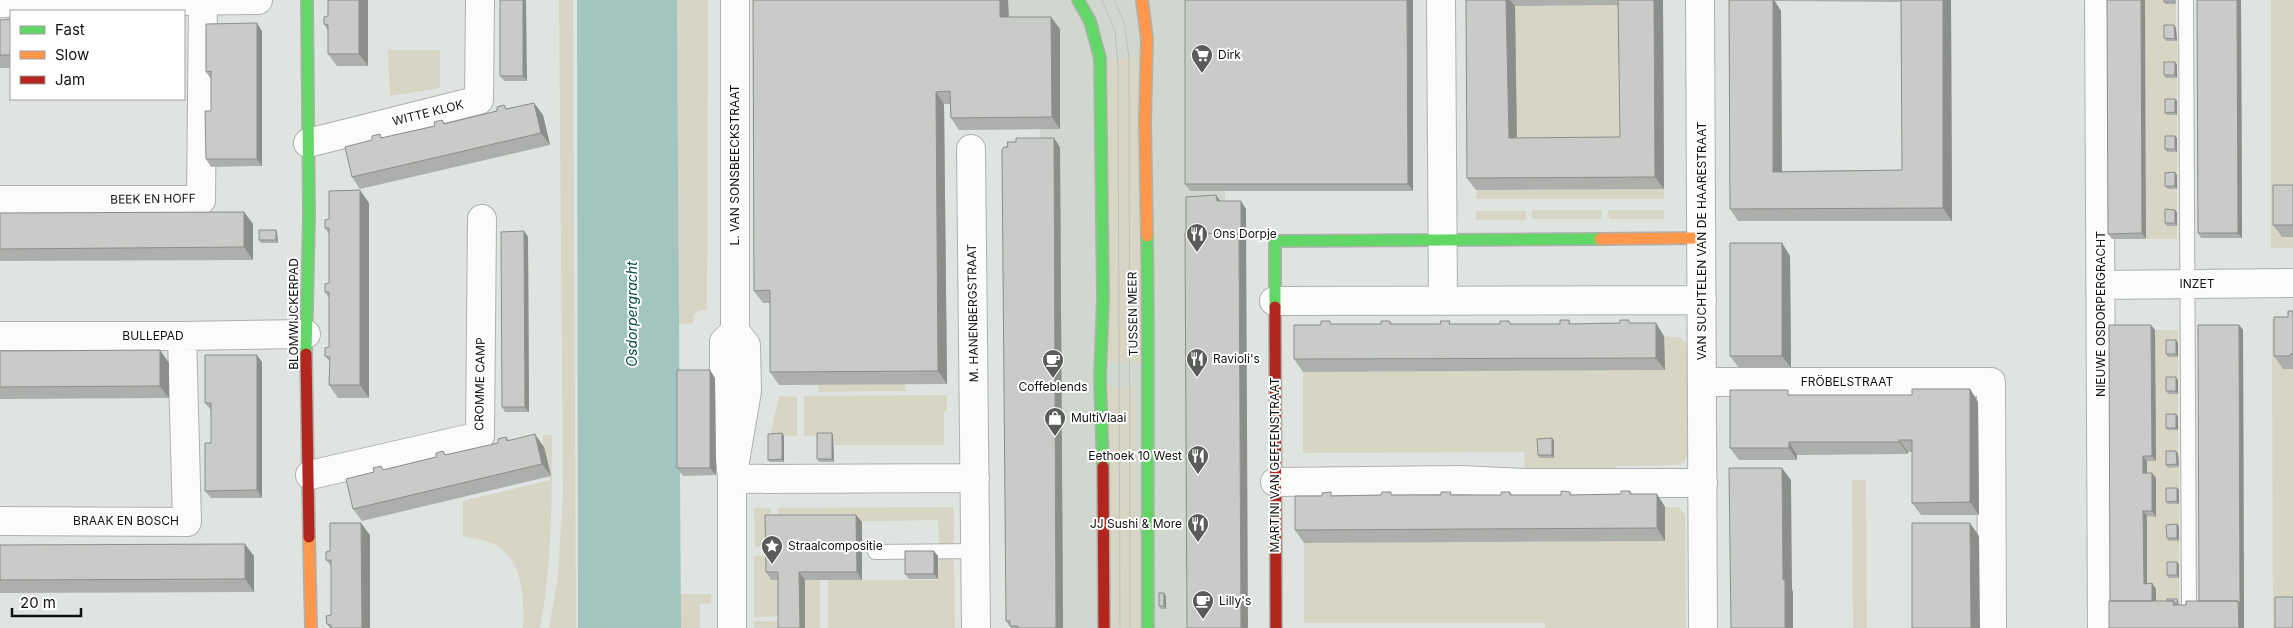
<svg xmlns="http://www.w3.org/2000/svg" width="2293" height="628" viewBox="0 0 2293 628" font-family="Inter,sans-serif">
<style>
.built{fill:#cfd7ce}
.green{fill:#d7d5c3}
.water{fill:#a3c5c0}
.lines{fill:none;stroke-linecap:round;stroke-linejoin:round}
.lane-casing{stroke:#aeb1ae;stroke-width:16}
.street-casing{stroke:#aeb1ae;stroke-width:30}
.fast-casing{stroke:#aeb1ae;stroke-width:14}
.slow-casing{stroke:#aeb1ae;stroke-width:14}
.jam-casing{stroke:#aeb1ae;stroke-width:14}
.lane{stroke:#fafbfa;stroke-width:14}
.street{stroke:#fafbfa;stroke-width:28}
.fast{stroke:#63d668;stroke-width:11}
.slow{stroke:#ff974d;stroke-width:11}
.jam{stroke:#b3261e;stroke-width:11}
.tram{stroke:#bebfbe;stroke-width:1}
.wall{fill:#acafab;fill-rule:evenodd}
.shaded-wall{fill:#8c8e8b}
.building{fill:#c8cbc7;stroke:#8c8e8b}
.labels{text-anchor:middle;stroke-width:4;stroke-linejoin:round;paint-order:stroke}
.poi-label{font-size:12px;fill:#10120f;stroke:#fff;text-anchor:start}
.street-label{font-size:12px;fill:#10120f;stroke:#fff}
.water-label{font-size:14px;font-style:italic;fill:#034b46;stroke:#fff}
</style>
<rect width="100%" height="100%" fill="#e0e4e0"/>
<path class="built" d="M764,0h626l-164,32 -4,596h-180l-2,-593z"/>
<path class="green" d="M559,0h14l3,628h-27l9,-53 5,-79z
M677,0h31l-1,310h-7l-6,5 -1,8 -14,1z
M2145,0h21v4h10v24h-10v13h11v24l-10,13h10v23l-10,14h10v23l-10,1v13h10v23l-10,14h10v23l-10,14h10v13h-31z
M2271,0h22v198l-11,39h11v11h-22z
M1627,5l2,144 -112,2 -2,-145z
M388,50h52v38l-50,8z
M1141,57l2,307h-8l-1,-4 -28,4 1,-306z
M1664,189v10h-188l1,-9z
M1532,210h70v9h-70z
M1608,210h56v9h-55z
M1476,211h50v9h-50z
M2272,319h21l-10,50h10v241l-9,18h-11z
M2155,330h23v13h-10v14h10v23h-10v14h10v23l-10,13h10v23l-10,14h11v24h-11v13h11v23h-10v14h10v23l-10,14h10v24h-10l-13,7v-20h-9v-73h9v-37l-9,-1v-17l9,-1z
M1664,336l18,2 6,8v108l-4,8 -5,3 -63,1v11l-91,-5 -1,-20 -221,1v-81l361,-2z
M905,384l1,7 -87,1 -1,-7z
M1106,385h9v3l20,-1 6,241h-30z
M947,395v16h-3v34h-110l-1,-9h-29v-40z
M779,396l18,1v39h-27z
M543,435h9c0,65 0,129 -12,193h-17c1,-26 1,-59 -20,-78 -10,-10 -28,-11 -40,-14v-35l87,-21 -7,-35z
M1852,480h14l1,148h-14z
M954,507v38h-15l-1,-25 -160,3v-15z
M1665,507h14l6,8 1,113h-141v-5h-241v-80l361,-2z
M754,508h17v38l-16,1z
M754,556h17l13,24v36l-30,1z
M939,556h15l1,72h-127v-48h110z
M805,580h15v48h-15z
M680,594h31v9l-11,1v24h-19z
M754,621h30v7h-30z"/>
<path class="water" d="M577,0h100l4,628h-103z"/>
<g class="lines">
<g class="lane-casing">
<path id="lane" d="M2186,0l3,604
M875,552l101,-1"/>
</g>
<g class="street-casing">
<path id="street" d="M1441,0l2,301
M1700,0l3,628
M2099,0l3,628
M0,3l258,-3
M308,143l171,-43 1,-100
M971,149l5,479
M0,200h201l2,-198
M2101,285l192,-2
M1274,301l428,-1
M0,336h182l124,-2
M1703,382h288l1,246
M310,475l170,-39 2,-217
M732,479l15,-88 -1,-46 -11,-14v-331
M732,479l243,-1
M1275,482l185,-2 65,3h178
M0,521l187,1 -5,-186
M732,628v-149l-8,-90v-47l11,-11"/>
</g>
<g class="fast-casing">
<path id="fast" d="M1078,0l12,21 10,37 3,241 -3,79 3,89
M1147,236c2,131 0,261 1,392
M1275,307v-66l325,-2
M306,354l3,-139 -2,-215"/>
</g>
<g class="slow-casing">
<path id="slow" d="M1142,0l5,39 -2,82 2,115
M1600,239l101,-1
M309,537l2,91"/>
</g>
<g class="jam-casing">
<path id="jam" d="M1275,307l1,321
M306,354l3,183
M1103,467l1,161"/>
</g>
<use href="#lane" class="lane"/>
<use href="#street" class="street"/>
<use href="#fast" class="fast"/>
<use href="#slow" class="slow"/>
<use href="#jam" class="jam"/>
<path class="tram" d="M1102,0l13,31 3,35 2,562
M1114,0l10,22 5,37 1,569"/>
</g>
<path class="wall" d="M328,0h40v66h-31l-9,-12v-23l-4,-7 4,-8z
M500,0l27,81h-23l-4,-5z
M753,0h255l1,17 51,12v100l-101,1 -8,-12 -1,-14h-6l3,280 -168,1 -9,-13v-69h-7l-9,-12z
M1185,0h228v191h-223l-5,-7z
M1466,0h197l1,189 -188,1 -9,-12zM1618,5l2,132 -103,1 -2,-132z
M1729,0h222l1,221h-214l-8,-12zM1775,1l126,1 1,168 -120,1 -1,-160z
M2107,0l39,239h-34l-4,-5z
M2176,0v4h-10l-2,-2z
M2197,0h44l1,238h-41l-3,-5z
M11,19v49h-11v-48z
M2174,25l2,3 1,13h-11l-2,-3z
M262,31v135l-51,1 -5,-8 5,-48v-32l-5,-7z
M2177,65v13h-11l-2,-3z
M2177,101v14h-10l-2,-2z
M534,103l9,12 7,30 -190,44 -8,-12 20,-37 8,-6 2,4 53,-12 7,-6 3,3 52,-12 7,-6 3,4z
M2175,136l2,2v14h-10l-2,-3z
M1060,147l3,481h-52l-5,-7z
M2177,175v14h-10l-2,-3z
M2293,185v52h-11l-9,-12z
M369,203v195h-31l-9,-13 1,-23 -5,-6 4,-9v-49l-4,-6 4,-9v-49l-4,-6 4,-9z
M244,212l9,12v36l-253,1v-48z
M2177,212v14h-10l-2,-3z
M524,231l4,6 1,175h-24l-3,-5z
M277,233l1,10h-17l-2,-3z
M1782,243l8,13 1,112h-52l-9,-12z
M2293,311v58h-10l-9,-13 14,-39z
M1569,320l2,4 60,-1 33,13 1,34 -362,2 -9,-13 38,-35h49l9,-3 2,3h168z
M2239,325l4,5 1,298 -134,-27 45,-271 1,131h-9v12h5l4,5v39l-9,-1v68l9,5v12h11l10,-2 2,3v3h7l13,-4z
M2178,343v14h-10l-2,-3z
M0,351l169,12v35l-169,1z
M262,362v136h-51l-6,-7 6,-48v-33l-6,-7z
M715,378l1,97 -33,1 -6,-8z
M2178,380v14h-10l-2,-3z
M1970,389l8,13 1,113h-58l-9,-12v-51h-4v2l-111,1v5h-58l-9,-12 62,-53h120z
M2178,417v13h-10l-2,-2z
M832,433l1,3 1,26h-15l-2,-3z
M784,436v26h-14l-2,-2z
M506,437l3,3 35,7 7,29 -189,45 -9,-12 21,-37 62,-15 7,-6 3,4 52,-12z
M1552,438l2,3v17h-15l-1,-3z
M2178,453l1,14 -11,1 -2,-3z
M2179,490v14h-11l-2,-2z
M1630,491l2,3h25l8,13v34l-361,2 -9,-13 38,-34 168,-1 9,-3 2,3h49l9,-3 2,3 49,-1z
M862,522v58h-57v48h-27v-48h-7l-5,-8z
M2177,524l2,3v14h-10l-2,-3z
M370,535v93h-40l-3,-4 4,-9v-49l-5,-6 4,-9z
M0,545l254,11v36l-254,1z
M938,556v23h-29l-4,-5z
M2179,564v14h-10l-2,-3z
M1166,596v13h-5l-2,-3z"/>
<path class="shaded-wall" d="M359,0h9v66l-9,-12z
M523,0h3l1,81 -4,-5z
M1000,0h8l1,29 -9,-12z
M1407,0h6v191l-5,-7z
M1506,0h4l5,6 2,145 -8,-13z
M1654,0h9l1,189 -9,-12z
M1773,0h1l7,11 1,173 -9,-12z
M1943,0h8l1,221 -9,-13z
M2141,0h4l1,239 -4,-6z
M2237,0h4l1,238 -4,-5z
M1051,17l9,12v100l-8,-12z
M257,23l5,8v135l-5,-7z
M2174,25l2,3 1,13 -2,-2z
M2175,62l2,3v13l-2,-3z
M936,92l8,12 3,280 -9,-13z
M2175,99l2,2v14l-2,-3z
M534,103l9,12 7,30 -9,-12z
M2175,136l2,2v14l-2,-3z
M1054,138l6,9 3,481h-7z
M2175,172l2,3v14l-2,-3z
M360,190l9,13v195l-9,-13z
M1216,195l6,8 -5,-2z
M1241,201l5,8 2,419h-7l-2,-394z
M2175,210l2,2v14l-2,-3z
M244,212l9,12v36l-9,-13z
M276,230l1,3 1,10 -2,-3z
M524,231l4,6 1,175 -4,-5z
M1782,243l8,13 1,112 -9,-12z
M1656,323l8,13 1,34 -9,-12z
M2151,325l4,5 1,131 -4,-5z
M2239,325l4,5 1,298h-5z
M2176,340l2,3v14l-2,-3z
M160,350l9,13v35l-9,-12z
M257,355l5,7v136l-5,-8z
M710,370l5,8 1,97 -6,-7z
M2176,377l2,3v14l-2,-3z
M1970,389l8,13 1,113 -9,-13z
M2176,414l2,3v13l-2,-2z
M782,433l2,3v26l-2,-3z
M832,433l1,3 1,26 -2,-3z
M535,434l9,13 7,29 -9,-12z
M1552,438l2,3v17l-2,-3z
M1899,440l9,12v2l-9,-12z
M1789,442l8,13v5l-8,-12z
M2176,451l2,2 1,14 -2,-3z
M2143,456l4,5v17l-4,-5z
M1782,468l9,12 1,109 1,3v36h-8l-2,-48z
M2152,473l4,5v39l-4,-6z
M2177,488l2,2v14l-2,-3z
M1657,494l8,13v34l-8,-13z
M2143,511l4,5v73l-3,-5z
M856,515l6,7v58l-5,-8z
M361,523l9,12v93h-8z
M1970,523l9,13 1,92h-9z
M2177,524l2,3v14l-2,-3z
M245,544l9,12v36l-9,-13z
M934,551l4,5v23l-4,-5z
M2177,562l2,2v14l-2,-3z
M799,572l6,8v48h-5z
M2152,583l4,6v20l-4,-5z
M1164,593l2,3v13l-2,-3z"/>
<path class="building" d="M328,0h31v54h-31v-29l-4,-1v-7l4,-1z
M500,0h23v76h-23z
M753,0h247v17h51l1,100 -101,1 -1,-27 -14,1 2,279 -168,1v-82l-16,1z
M1185,0h222l1,184h-223z
M1466,0h40l3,138 111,-1 -2,-137h36l1,177 -188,1z
M1729,0h44v172l129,-2 -1,-170h42v208l-213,1z
M2107,0h34l1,233 -34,1z
M2164,0h10v2h-10z
M2197,0h40l1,233h-40z
M11,19v36h-11v-35z
M257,23v136h-51l-1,-48h6v-40l-5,1v-48z
M2164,25h10l1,14 -11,-1z
M2164,62h11v13h-11z
M2165,99h10v13l-10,1z
M534,103l7,30 -189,44 -7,-30 27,-7v-4l8,-2 1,4 54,-12 -1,-4 8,-2 2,4 53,-13v-4l7,-2 2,4z
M2165,136h10v13h-10z
M1016,138h38l2,490h-38v-2h-8v-5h-4l-4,-471 2,-3h4l-1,-5h9z
M2175,172v14h-10v-13z
M2273,185h20v40h-20z
M360,190v195h-31l1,-28 -5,-1v-8l4,-1v-55h-4v-8l4,-1v-55h-4v-8l4,-1v-28z
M1216,195l1,6h24v34l-2,-1 -53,-1v-36z
M2165,209l10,1v13h-10z
M244,212v35l-244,2v-36z
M259,230h17v10h-17z
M524,231l1,176h-23l-1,-175z
M1185,233l54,1 2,394h-54z
M1730,243h52v113h-52z
M2288,311h5v43h-3v2h-16v-39h14z
M1560,320h9v4l51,-1v-3h9v3h27v35l-362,1v-34h27v-4h9v3h51v-3h9v3h51l-1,-3h10l-1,3h51v-3h9l1,3h50z
M2109,325h42l1,131h-9v17h9v38h-9l1,73 8,-1v18h-42z
M2198,325h41l1,278 -2,-2h-39z
M2166,340h10v14h-10z
M160,350v36l-160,1v-36z
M205,355h52v135l-52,1v-48h6v-40h-6z
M677,370h33v98h-33z
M2166,377h10v14h-10z
M1912,389h58v113l-58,1v-63h-13v2h-110v6h-59v-58h58v5h124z
M2166,414h10v14h-10z
M782,433v26l-14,1v-26z
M817,433h15v26h-15z
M535,434l7,30 -189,45 -7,-30 28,-7 -1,-4 8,-2 2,4 53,-13v-4l7,-2 2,4 53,-12v-4l8,-2 1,4z
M1552,438v17h-14l-1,-16z
M2166,451h10l1,13 -11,1z
M1729,468h53l1,112 2,-1v49h-54z
M2166,488h11v13l-11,1z
M1561,491l9,1v3l51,-1v-3h9v3h27v34l-362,2v-34h27v-3l9,-1v4l50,-1 1,-3h9v3h50v-3h10l-1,3h51v-3h9v3h51z
M765,515h91l1,57h-58l1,56h-22v-56h-12z
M330,523h31l1,105h-31v-3l-4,-1 -1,-8 5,-1v-55h-5v-8l4,-1z
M1912,523h58l1,105h-59z
M2177,524v14h-10l-1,-13z
M245,544v35l-245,1v-35z
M905,551h29v23h-29z
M2167,562h10v13h-10z
M1159,593h5v13h-5z
M2275,597h18v31h-18z
M2167,599h10v6l-3,-4h-7z
M2109,601h65l-1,4h13v-4h52l1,27h-130z"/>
<defs>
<g id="supermarket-pin" transform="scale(1.125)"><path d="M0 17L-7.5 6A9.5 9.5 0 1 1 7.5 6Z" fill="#595c58" stroke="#fff"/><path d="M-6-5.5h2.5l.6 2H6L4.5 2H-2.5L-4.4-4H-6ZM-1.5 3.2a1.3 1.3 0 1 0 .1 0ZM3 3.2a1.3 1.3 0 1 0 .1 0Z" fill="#fff"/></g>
<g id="restaurant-pin" transform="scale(1.125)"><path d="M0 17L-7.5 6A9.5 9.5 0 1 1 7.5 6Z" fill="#595c58" stroke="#fff"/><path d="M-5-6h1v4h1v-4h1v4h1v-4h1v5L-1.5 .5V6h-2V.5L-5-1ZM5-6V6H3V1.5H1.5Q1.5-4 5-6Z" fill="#fff"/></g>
<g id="cafe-pin" transform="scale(1.125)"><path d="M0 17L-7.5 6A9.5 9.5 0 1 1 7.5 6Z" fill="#595c58" stroke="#fff"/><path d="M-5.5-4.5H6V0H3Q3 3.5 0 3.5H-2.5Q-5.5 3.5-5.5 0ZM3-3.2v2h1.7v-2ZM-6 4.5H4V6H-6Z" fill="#fff"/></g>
<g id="shop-pin" transform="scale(1.125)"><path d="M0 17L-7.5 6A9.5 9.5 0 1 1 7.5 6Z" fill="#595c58" stroke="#fff"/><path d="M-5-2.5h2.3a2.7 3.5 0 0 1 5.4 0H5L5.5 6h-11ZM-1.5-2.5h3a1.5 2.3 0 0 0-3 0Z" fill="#fff"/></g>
<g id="sight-pin" transform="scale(1.125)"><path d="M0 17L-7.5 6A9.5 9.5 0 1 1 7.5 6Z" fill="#595c58" stroke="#fff"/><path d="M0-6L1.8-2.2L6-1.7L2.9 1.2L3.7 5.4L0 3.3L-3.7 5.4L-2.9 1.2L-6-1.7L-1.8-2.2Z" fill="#fff"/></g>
</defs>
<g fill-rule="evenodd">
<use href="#supermarket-pin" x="1202" y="55"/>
<use href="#restaurant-pin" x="1197" y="234"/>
<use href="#restaurant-pin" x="1197" y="359"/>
<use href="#cafe-pin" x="1053" y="360"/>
<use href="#shop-pin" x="1055" y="418"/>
<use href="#restaurant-pin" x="1198" y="456"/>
<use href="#restaurant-pin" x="1198" y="524"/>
<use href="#sight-pin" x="772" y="546"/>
<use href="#cafe-pin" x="1203" y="601"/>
</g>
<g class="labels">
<g class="poi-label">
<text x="1218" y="59">Dirk</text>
<text x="1213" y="238">Ons Dorpje</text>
<text x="1213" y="363">Ravioli's</text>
<text x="1053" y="391" text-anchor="middle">Coffeblends</text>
<text x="1071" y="422">MultiVlaai</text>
<text x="1182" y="460" text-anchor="end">Eethoek 10 West</text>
<text x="1182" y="528" text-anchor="end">JJ Sushi &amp; More</text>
<text x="788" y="550">Straalcompositie</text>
<text x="1219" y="605">Lilly's</text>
</g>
<g class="street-label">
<text transform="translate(428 113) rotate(-14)" y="4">WITTE KLOK</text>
<text transform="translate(735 165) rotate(-90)" y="4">L. VAN SONSBEECKSTRAAT</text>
<text transform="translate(153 199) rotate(-1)" y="4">BEEK EN HOFF</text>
<text transform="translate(1702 241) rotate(-90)" y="4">VAN SUCHTELEN VAN DE HAARESTRAAT</text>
<text x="2197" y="288">INZET</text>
<text transform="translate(973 313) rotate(-91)" y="4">M. HANENBERGSTRAAT</text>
<text transform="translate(294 314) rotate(-90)" y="4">BLOMWIJCKERPAD</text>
<text transform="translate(1133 314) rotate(-91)" y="4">TUSSEN MEER</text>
<text transform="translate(2101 314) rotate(-90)" y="4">NIEUWE OSDORPERGRACHT</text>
<text x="153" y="340">BULLEPAD</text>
<text x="1847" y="386">FRÖBELSTRAAT</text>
<text transform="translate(480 384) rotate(-89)" y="4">CROMME CAMP</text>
<text transform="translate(1275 465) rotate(-90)" y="4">MARTINI VAN GEFFENSTRAAT</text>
<text x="126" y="525">BRAAK EN BOSCH</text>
</g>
<g class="water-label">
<text transform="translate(632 314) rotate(-90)" y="5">Osdorpergracht</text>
</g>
</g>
<rect x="10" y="10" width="175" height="90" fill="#ffffff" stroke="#9fa09f"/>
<rect x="20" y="26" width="25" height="8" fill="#63d668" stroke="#9fa09f"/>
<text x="55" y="35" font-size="15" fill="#10120f">Fast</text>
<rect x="20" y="51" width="25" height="8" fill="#ff974d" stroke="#9fa09f"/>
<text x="55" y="60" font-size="15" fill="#10120f">Slow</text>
<rect x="20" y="76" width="25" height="8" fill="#b3261e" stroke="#9fa09f"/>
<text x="55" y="85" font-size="15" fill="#10120f">Jam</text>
<path d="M12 608v8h69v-8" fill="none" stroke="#10120f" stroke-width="2.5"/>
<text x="20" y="608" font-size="15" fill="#10120f" stroke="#ffffff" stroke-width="4" paint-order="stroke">20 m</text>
</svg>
